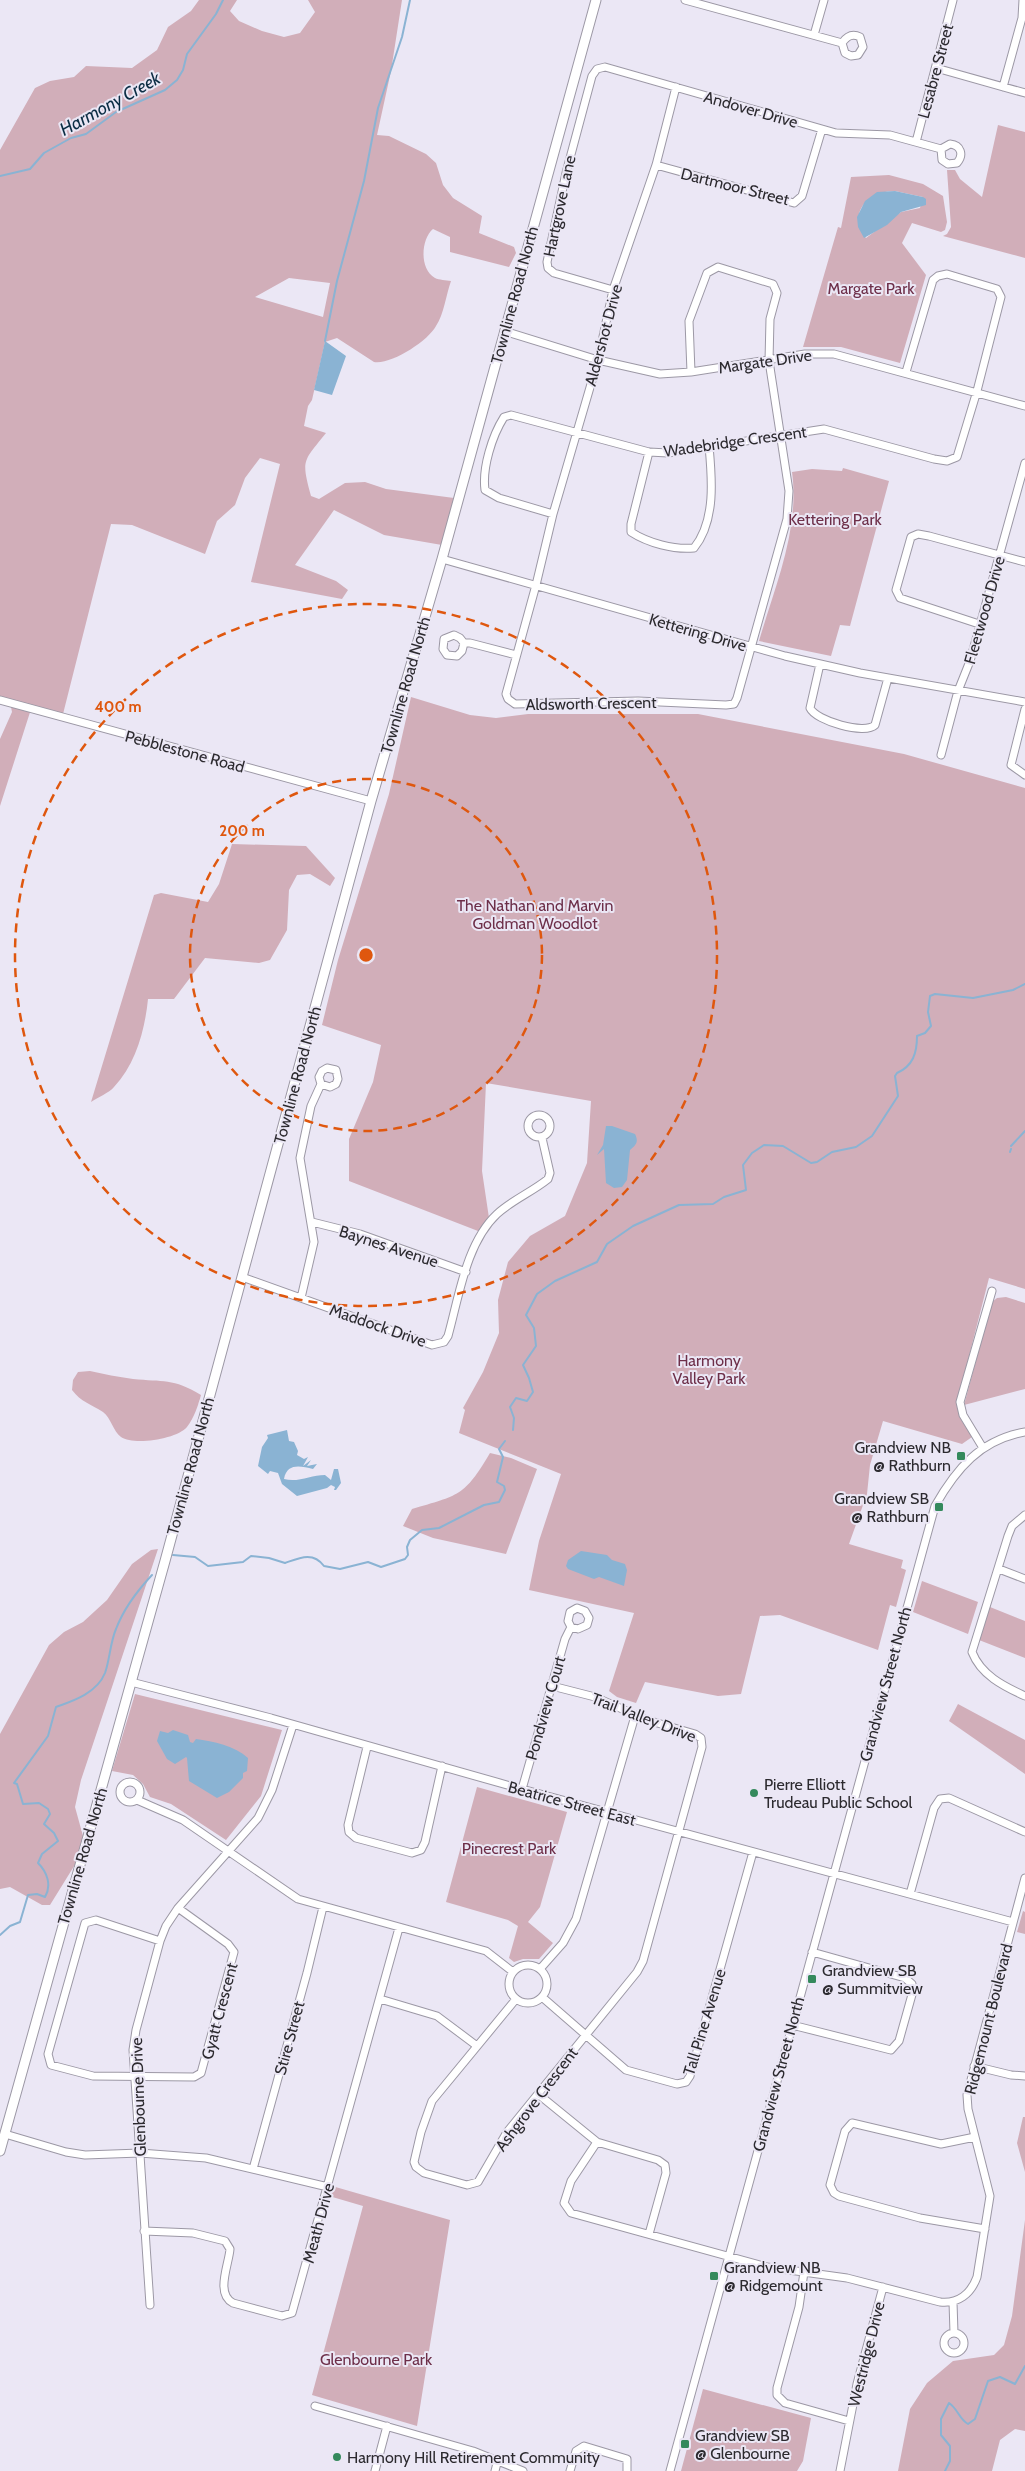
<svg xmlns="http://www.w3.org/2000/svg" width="1025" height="2471" viewBox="0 0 1025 2471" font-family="Cabin,sans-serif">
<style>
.green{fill:#d1aeb9;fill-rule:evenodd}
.water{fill:#8ab3d3}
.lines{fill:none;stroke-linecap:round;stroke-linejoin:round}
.stream{stroke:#8ab3d3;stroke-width:2}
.minor-casing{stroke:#9c98a5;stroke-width:9}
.major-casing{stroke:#9c98a5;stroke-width:11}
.minor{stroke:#fff;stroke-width:7}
.major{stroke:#fff;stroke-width:9}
.ring{fill:none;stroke:#df570e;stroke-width:2.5;stroke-dasharray:9 6}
.poi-dot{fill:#34895c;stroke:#ebe7f5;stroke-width:2}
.labels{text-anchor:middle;stroke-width:4;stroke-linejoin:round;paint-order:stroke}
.street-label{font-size:16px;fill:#2c2a2f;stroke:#ebe7f5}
.park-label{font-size:16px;fill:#6d2f49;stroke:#ebe7f5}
.poi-label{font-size:16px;fill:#2c2a2f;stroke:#ebe7f5;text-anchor:start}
.water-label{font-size:18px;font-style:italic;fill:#0c2d44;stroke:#ebe7f5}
.centre{fill:#df570e;stroke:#ebe7f5;stroke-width:2.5}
.ring-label{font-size:15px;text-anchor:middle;font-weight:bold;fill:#df570e;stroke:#ebe7f5;stroke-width:4;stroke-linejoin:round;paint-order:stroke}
</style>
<rect width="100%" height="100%" fill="#ebe7f5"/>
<path class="green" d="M199,0h38l-7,11 9,10 23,10 22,6 16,-4 15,-21 -7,-12h94l-11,71 -14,64 12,1 37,18 10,9 7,22 10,13 29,18 -3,17 35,14 2,6 -7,14 -59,-15v-15l-17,-8c-12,10 -14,40 2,49 4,2 11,2 16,3 -5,14 -7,33 -15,45 -8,15 -45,39 -62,36l-37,-24 -12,4 -13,58 -4,6 -4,20 22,7c-23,29 -25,26 -15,63l8,3 26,-16 20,-1 21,7 68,9 -12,47 -58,-10 -50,-25 -39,55 41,16 12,9 -6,9 -91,-17 29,-118 -20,-6 -15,20 -10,27 -18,16 -12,33 -73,-29 -21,-1 -48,190 -31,-8 -32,100v-67l12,-27 -2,-10 -10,-3v-549l35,-62 15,-7 24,-4 12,-11 46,2 25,-18 11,-23 23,-16zM289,278l41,5 -7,34 -68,-20z
M998,125l27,7v126l-82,-22 4,-2 4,-7 -4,-57h8l5,9 22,18z
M889,175l34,9 20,12 4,26 -2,8 -4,2 -29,-9 -10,20 24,32 -26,88 -59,-16h-38l35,-120 3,1 10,-51zM895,191l28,6 -3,11 -19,4 -35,26c-19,-24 1,-47 29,-47z
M843,468l46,13 -39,145 -10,-1 -9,31 -72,-15c16,-55 41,-112 33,-169l20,-3 30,2z
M411,697l59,18 26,3 32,-4h170l206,40 121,34v501l-36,-11 -32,125 3,15 12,19 -10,7 -79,-23 -13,44 -3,29 -18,50 54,16 -2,8 5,2 -10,37 -6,-2 -12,45 -98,-35 -20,1 -19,78 -23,2 -73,-14 -9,21 -19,-6 -8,-6 25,-78 -105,-23 10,-49 22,-67 -102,-41 6,-23 -2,-2 20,-36 16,-39 -1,-33 10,-38 22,-26 35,-20 22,-53 4,-62 -105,-18 -4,88 7,47 -11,13 -129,-50v-42l24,-57 8,-37 -59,-20 16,-65 51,-166z
M232,844l74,2 29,32 -5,8 -20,-12 -13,1 -8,15 -2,40 -17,30 -11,3 -54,-5 -31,41h-26c-3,30 -12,65 -34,88 -5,6 -16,10 -23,15l63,-207 7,-2 47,9 11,-18z
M1006,1297l19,6v86l-61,16 28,-103 5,-4z
M90,1371c14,3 28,6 43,8 30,3 40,-1 68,16 -3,11 -7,23 -14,32 -10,12 -53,19 -66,10 -8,-6 -10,-19 -18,-25 -12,-8 -22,-10 -31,-22l1,-10 5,-8z
M490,1453l21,5 26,11 -31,85 -73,-16 -30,-12 9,-17c47,-14 52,-12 78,-56z
M158,1549l-77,231 -6,27 8,29 -7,27 -26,42h-8l-32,-18 -10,2v-155l49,-89 15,-13 19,-10 24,-22 25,-36 19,-14z
M922,1581l56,21 -10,32 -55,-22z
M990,1607l35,14v37l-46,-18z
M135,1694l147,36 -21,66 -35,44 -55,-36 -21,-7 -7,-13 -10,-9 -21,-4z
M958,1704l67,36v34l-76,-53z
M477,1787l90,25 -27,95 -12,15 25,21 -14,16h-16l-9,3 -5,-4 9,-32 -10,-6 -62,-18z
M1023,1911l2,1v22l-8,-2z
M1023,2117h2v55l-8,-29z
M332,2186l118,34 -33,206 -105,-31 51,-189 -34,-10z
M1025,2220v211l-10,-2 -15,11 -8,31h-94l12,-62 17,-26 26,-22 41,-6 10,-10 8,-29z
M703,2389l108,29 -8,43 -6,10h-116z"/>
<path class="water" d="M895,191l28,6 3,2v6l-25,7 -14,13 -23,13 -6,-11 -1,-10 8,-16 12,-9z
M325,341l21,15 -14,39 -18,-5z
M606,1126h6l23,8c4,8 1,11 -5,16l-3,30 -5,7 -8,1 -8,-5 -2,-34 -7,6 6,-10z
M287,1430l2,11 5,1 4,9 -1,4 7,4 4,-2 -5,9 8,-6 -4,6 10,-2 -4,5c-13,-3 -26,-6 -29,10 14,4 27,-4 41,-4l6,5 3,-11h4l3,14 -5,7h-2l1,-3 -4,-2 -4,3 -30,8 -15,-12 -4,-11 -8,-2 -2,3 -10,-8 4,-19 6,-9 -1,-3z
M581,1551l26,4 5,5 13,4 2,6 -3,16 -25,-9 -5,2 -26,-10 -2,-3 2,-6z
M173,1730l15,5 2,7 3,1 3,-4c17,2 39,7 52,19l-1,13 -4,2v5l-14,14 -12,6 -28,-17 -2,-23 -1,-1 -11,7 -8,-5 -10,-18 3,-10 8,2z"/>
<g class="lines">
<path class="stream" d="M0,176l30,-7 14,-16 27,-15 15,-4 30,-22 49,-22 12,-10 6,-10 4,-16 29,-40 7,-14
M325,341l12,-60 27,-100 14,-73 24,-71 8,-37
M1011,1146l14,-15
M1010,1152l1,-3
M513,1430l1,-12 -4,-11 6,-9 11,3 6,-9 -4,-14 -6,-13 13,-19 -2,-18 -8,-13 11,-21 18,-13 42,-19 10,-18 26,-18 46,-21 34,-1 11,-7 22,-7 -3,-25 9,-12 12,-8 19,1 28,17 6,-1 15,-10 24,-5 16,-11 26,-40 -3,-20 2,-3c16,-7 20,-20 20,-37l8,-3 6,-7 -3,-14 2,-16 5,-2 38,4 40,-8 12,-6
M173,1555l22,2 13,9 35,-4 8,-6 18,2 16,5c14,-5 28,-12 39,3l16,3 28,-7 13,5 24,-8 3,-4 -1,-8 3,-7 12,-10 17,-2 45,-23 15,-3 6,-12 -1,-4 -7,-4 6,-25 -4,-8 6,-8
M0,1935l10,-9 10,-4 8,-27 9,-1 8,3c7,-12 2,-25 -7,-34l4,-9 16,-13 -4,-8 -10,-9 6,-10 -2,-5 -9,-6 -16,1 -6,-20 -3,-1 34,-47 8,-29c17,-6 41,-14 49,-34 5,-14 5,-30 11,-44 8,-21 21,-38 36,-54
M945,2471l5,-10v-15l-9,-11v-16l8,-16c9,6 10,16 19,21l7,-5 13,-38 12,-4 15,7 10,-18"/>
<g class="minor-casing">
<path id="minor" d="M685,0l157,43 3,10 6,3 7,-1 5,-8 -3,-10c-8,-4 -13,-1 -18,6
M814,35l10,-35
M936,68l89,25
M676,87l-20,78 -43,125 -15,70 -45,154 -17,71 -30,109 2,5 7,5 123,-3 88,4 8,-1 3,-6 50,-179 2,-28 -20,-130 1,-42 7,-26 -4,-9 -55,-17 -11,6 -18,48 2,51
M1003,87l19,-69 1,-18
M916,142l37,-142
M656,165l138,38 8,-7 20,-67
M613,290l-59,-17 -6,-5 -1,-6 19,-89 26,-97 5,-7 8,-2 231,66 54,2 51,14 1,11 6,4 9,-1c7,-8 4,-18 -7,-19l-9,5
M504,331l94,29 62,14 31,-2 114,-18h29l191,52
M649,452l-18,72v8c17,11 43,18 63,16 22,-27 18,-70 15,-102
M553,514l-54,-16 -14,-8c-3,-22 7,-54 19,-73l7,-2 138,37 19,1 156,-24 110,30 13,2 10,-4 20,-66 24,-94 -4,-8 -50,-15 -9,2 -5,4 -27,92
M442,559l343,97 75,17 165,29
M979,624l-79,-26 -4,-8 15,-53 7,-3 11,2 96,26
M464,643l-2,8 -5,5 -10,-1 -4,-6 1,-10 10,-4 6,3 4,5h6l46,12
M820,664l-10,44c6,13 55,27 65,17l13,-47
M0,700l371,101
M1025,709l-14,56 14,10
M941,755l17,-64 12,-30 55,-198
M528 1126a11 11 0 1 1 22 0a11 11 0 1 1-22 0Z
M312,1222l48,12 106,38
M242,1277l190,68 12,-3 4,-6c11,-39 18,-93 49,-122 15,-14 35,-22 51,-35l2,-6 -8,-35
M301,1298l13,-56 -14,-84 11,-52 10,-22 9,3 6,-3 2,-5 -2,-9 -9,-2 -5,3 -3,6 2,7
M983,1448l-20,-33 -3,-13 32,-111
M1025,1515l-13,11 -4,10 -36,116c9,23 31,34 53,44
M999,1569l26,10
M131,1682l140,36 236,67 506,137
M367,1747l-19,78 1,7 7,6 56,15 9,-3 4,-8 17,-76
M120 1792a10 10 0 1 1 20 0a10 10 0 1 1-20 0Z
M522,1789l43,-150 6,-12 7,2 9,-4 2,-7 -4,-7 -8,-3 -7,4 -2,9 3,6
M137,1800l46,20 115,79 188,52 27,21
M910,1894l24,-86 6,-9 9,-1 76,34
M160,1941l-64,-21 -11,3 -37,131 3,11 42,11 101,1 7,-4 33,-121 -6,-8 -50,-36
M509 1984a19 19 0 1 1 38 0a19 19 0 1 1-38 0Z
M540,1969l23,-26 13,-24 59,-203
M542,1997l84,73 51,14 9,-2 4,-6 63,-224
M380,1999l57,17 40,30
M516,1999l-84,102 -11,31 -7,30 2,5 8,6 43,12 11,-3 29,-50 130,-160 6,-11 59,-214 -1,-9 -6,-4 -48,-14 -52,-23 -43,-11
M792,2025l99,25 8,-9 14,-50 -1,-7 -7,-6 -93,-26
M974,2066l37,9 14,1
M538,2094l59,48 61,18 7,5 1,8 -17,61
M5,2134l61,18 19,3 55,-2 66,5 122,29
M975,2137l-34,7 -89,-21 -7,8 -15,54 4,8 5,3 81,22 65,11
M597,2142l-26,39 -7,22 7,10 196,54 80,11 93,24c18,2 31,-8 37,-25l13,-81 -22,-87 -1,-14 58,-217
M253,2169l54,-196 16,-66
M144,2231l49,2 32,8 5,8c-1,15 -15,45 3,54l49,13 10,-3 107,-385
M804,2272l-5,35 -22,81v7l8,8 64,18
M953,2302l1,31
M150,2305l-17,-255 3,-20 24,-89 6,-15 12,-18 80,-90 14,-28 21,-65
M944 2343a10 10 0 1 1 20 0a10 10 0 1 1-20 0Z
M315,2406l158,45 50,20
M375,2471l12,-45
M495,2471l3,-12
M570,2471l6,-20 8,-5 43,13v12
M670,2471l265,-965c21,-37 45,-66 90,-74
M840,2471l17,-87 26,-97"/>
</g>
<g class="major-casing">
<path id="major" d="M0,2151l165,-590 206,-760 71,-242 154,-559"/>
</g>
<use href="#minor" class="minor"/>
<use href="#major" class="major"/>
</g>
<g class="ring">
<circle cx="366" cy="955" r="176"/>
<circle cx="366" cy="955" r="351"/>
</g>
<g class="poi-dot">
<rect x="956" y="1451" width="10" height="10" rx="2.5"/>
<rect x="934" y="1502" width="10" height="10" rx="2.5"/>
<circle cx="754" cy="1793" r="5"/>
<rect x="807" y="1974" width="10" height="10" rx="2.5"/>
<rect x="709" y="2271" width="10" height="10" rx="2.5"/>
<rect x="680" y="2439" width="10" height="10" rx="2.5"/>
<circle cx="337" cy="2457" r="5"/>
</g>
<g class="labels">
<g class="street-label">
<text transform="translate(935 71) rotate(-75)" y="6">Lesabre Street</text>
<text transform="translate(751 109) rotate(16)" y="6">Andover Drive</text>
<text transform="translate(735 186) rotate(14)" y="6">Dartmoor Street</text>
<text transform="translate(559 206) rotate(-78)" y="6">Hartgrove Lane</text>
<text transform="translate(514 295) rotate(-75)" y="6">Townline Road North</text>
<text transform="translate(603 335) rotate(-75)" y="6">Aldershot Drive</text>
<text transform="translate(765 361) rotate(-8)" y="6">Margate Drive</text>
<text transform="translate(735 441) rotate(-8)" y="6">Wadebridge Crescent</text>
<text transform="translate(984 610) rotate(-74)" y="6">Fleetwood Drive</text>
<text transform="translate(698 632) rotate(16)" y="6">Kettering Drive</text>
<text transform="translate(405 685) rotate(-74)" y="6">Townline Road North</text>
<text transform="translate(591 703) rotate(-1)" y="6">Aldsworth Crescent</text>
<text transform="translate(185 751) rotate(15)" y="6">Pebblestone Road</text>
<text transform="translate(297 1075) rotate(-75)" y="6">Townline Road North</text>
<text transform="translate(389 1246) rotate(18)" y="6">Baynes Avenue</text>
<text transform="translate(378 1325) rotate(19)" y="6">Maddock Drive</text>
<text transform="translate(190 1466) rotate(-75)" y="6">Townline Road North</text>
<text transform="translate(885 1684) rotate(-75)" y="6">Grandview Street North</text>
<text transform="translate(545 1708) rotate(-74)" y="6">Pondview Court</text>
<text transform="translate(644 1717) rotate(21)" y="6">Trail Valley Drive</text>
<text transform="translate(572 1803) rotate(15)" y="6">Beatrice Street East</text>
<text transform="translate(82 1856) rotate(-74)" y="6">Townline Road North</text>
<text transform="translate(219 2011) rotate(-75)" y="6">Gyatt Crescent</text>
<text transform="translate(988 2019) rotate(-76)" y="6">Ridgemount Boulevard</text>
<text transform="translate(704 2022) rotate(-73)" y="6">Tall Pine Avenue</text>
<text transform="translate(289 2038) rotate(-75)" y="6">Stire Street</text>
<text transform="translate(778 2074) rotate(-75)" y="6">Grandview Street North</text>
<text transform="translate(138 2097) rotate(-92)" y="6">Glenbourne Drive</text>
<text transform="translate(536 2099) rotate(-53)" y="6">Ashgrove Crescent</text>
<text transform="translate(318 2223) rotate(-75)" y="6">Meath Drive</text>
<text transform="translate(866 2354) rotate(-76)" y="6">Westridge Drive</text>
</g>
<g class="park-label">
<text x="871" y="294">Margate Park</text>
<text x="835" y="525">Kettering Park</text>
<text x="535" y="911">The Nathan and Marvin<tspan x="535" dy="18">Goldman Woodlot</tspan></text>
<text x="709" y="1366">Harmony<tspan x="709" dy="18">Valley Park</tspan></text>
<text x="509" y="1854">Pinecrest Park</text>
<text x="376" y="2365">Glenbourne Park</text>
</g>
<g class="poi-label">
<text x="951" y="1453" text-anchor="end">Grandview NB<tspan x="951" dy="18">@ Rathburn</tspan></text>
<text x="929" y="1504" text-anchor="end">Grandview SB<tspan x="929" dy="18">@ Rathburn</tspan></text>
<text x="764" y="1790">Pierre Elliott<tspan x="764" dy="18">Trudeau Public School</tspan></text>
<text x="822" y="1976">Grandview SB<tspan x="822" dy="18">@ Summitview</tspan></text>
<text x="724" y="2273">Grandview NB<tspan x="724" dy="18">@ Ridgemount</tspan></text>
<text x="695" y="2441">Grandview SB<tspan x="695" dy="18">@ Glenbourne</tspan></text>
<text x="347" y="2463">Harmony Hill Retirement Community</text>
</g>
<g class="water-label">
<text transform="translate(110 104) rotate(-29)" y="6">Harmony Creek</text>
</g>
</g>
<circle cx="366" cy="955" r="8" class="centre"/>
<g class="ring-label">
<text x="118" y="712">400 m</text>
<text x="242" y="836">200 m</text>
</g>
</svg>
